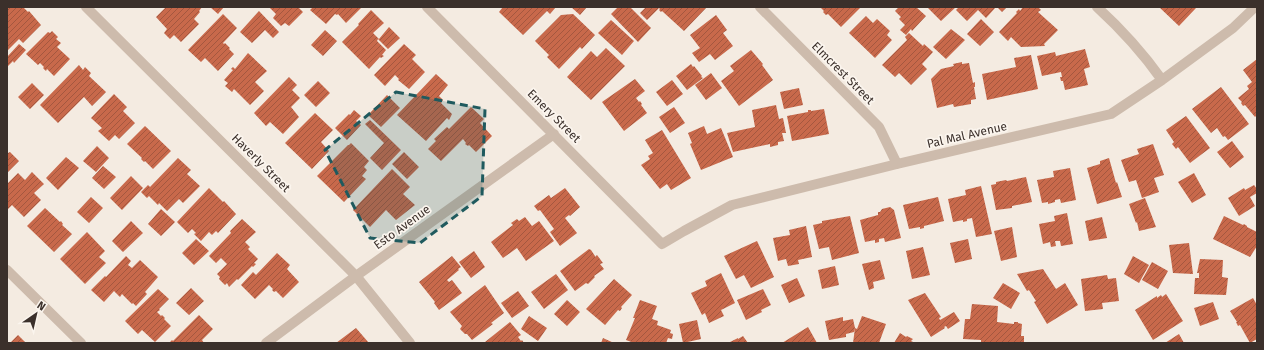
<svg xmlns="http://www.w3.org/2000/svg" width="1264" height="350" viewBox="0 0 1264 350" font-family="'Fira Sans',sans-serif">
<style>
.building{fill:url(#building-hatch)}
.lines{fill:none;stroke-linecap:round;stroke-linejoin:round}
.street{stroke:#cdbbac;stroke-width:10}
.marked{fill:#1f5a5e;fill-opacity:0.2;stroke:#1f5a5e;stroke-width:3;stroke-dasharray:8 5;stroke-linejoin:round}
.labels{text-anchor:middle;stroke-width:3.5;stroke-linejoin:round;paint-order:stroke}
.street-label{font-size:12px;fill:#3b302b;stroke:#fbf5ee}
</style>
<defs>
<pattern id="building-hatch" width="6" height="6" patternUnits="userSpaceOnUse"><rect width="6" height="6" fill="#c8694b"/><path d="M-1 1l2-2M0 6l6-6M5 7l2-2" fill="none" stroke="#a4573f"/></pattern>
</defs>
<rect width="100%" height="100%" fill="#f4ebe1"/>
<path class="building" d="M7,7h16l5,5 1,-1 12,14 -18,18 -4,-4 -12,12z
M166,7h36l-3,4 1,1 -6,7 5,5 -18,18 -7,-7 -4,4 -6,-6 3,-4 -11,-12z
M210,7h14l-6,7z
M269,7h29l5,5 -14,14 -4,-3 -4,3 -8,-8 3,-4z
M313,7h49l-16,16 -8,-9 -1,1 -2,-1 -9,10 -16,-14z
M503,7h53l-6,7 -3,-3 -24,24 -24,-23z
M571,7h16l-7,8z
M618,7h12l21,21 -13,14 -27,-28z
M646,7h61l-23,24 -22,-20 -1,1 -2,-2 1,-1 -1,-1 -12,12 -7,-7z
M820,7h41l-20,20 -13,-13 -2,1 -3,-3 1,-1z
M899,7h17l10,9 -14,15 -1,-2 -5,6 -6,-5 5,-5 -6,-6 2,-2 -6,-6z
M929,7h27l-15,14 -13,-13z
M959,7h37l-10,11 -8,-8 -11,11 -11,-11z
M997,7h10l-5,5z
M1023,7h15l3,3 -3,2 20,18 -14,14 1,2 -24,1 -10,-10 -3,4 -9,-9 18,-19 -1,-1 3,-3 1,2z
M1159,7h37v1l-17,18z
M371,10l13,13 -11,10 6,6 10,-12 11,11 -12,11 -10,-10 -1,2 9,9 -4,5 2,1 -3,2 -1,-1 -11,12 -27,-27 17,-17 -1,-1z
M259,11l20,21 -6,6 -8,-8 -13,13 -12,-11z
M223,14l14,14 -14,15 1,1 1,-1 5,5 -1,1 5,5 -16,17 -13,-13 -4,4 -13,-12z
M573,14l22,21 -13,14 -2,-2 -21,22 -12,-12 2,-2 -14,-14 26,-26z
M716,15l11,15 -4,3 10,13 -18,14 -5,-6 -11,8 -7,-9 8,-5 -10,-13z
M866,16l7,7 4,-4 13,12 -3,4 5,5 -17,18 -26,-25z
M981,19l13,13 -14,14 -13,-12z
M611,20l23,21 -12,14 -24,-22z
M951,29l14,11 -19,19 -13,-12z
M325,30l12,11 -14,15 -12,-11z
M52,31l6,6 -2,2 5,4 -4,4 13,12 -16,17 -7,-7 -1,2 -3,-3 1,-1 -4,-4 -2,2 -12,-11 22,-22 2,1z
M909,33l14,13 1,-2 9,8 -11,12 5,5 -16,16 -12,-12 -4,4 -13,-12 25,-25 -2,-3z
M19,44l7,6 -12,13 -1,-2 -6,6v-10z
M404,44l12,11 -4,4 13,13 -16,17 -11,-9 1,-1 -4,-4 -10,11 -11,-11z
M606,48l19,18 -34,34 -24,-23 24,-26 6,6z
M1085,49l5,18 -6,2 4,16 -23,5 -2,-9h-2l-1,-4h2l-1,-5 -19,4 -5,-20 18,-4 1,4z
M751,50l12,14 -1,1 11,15 -34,26 -18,-25 13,-10 -4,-5z
M248,53l19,18 -12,11 9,9 -14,14 -16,-16 -2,3 -7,-6 3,-3 -4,-3 9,-10 -2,-1 2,-2 2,2z
M1031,55l7,34 -51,11 -5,-26 34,-7 -2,-9z
M1257,59v56l-2,2 -10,-12 -2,1 -2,-3 1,-1 -4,-4 11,-9 -2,-3 5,-4 -9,-12z
M962,62v2l7,-1 4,20 2,-1v5h-1l2,12 -5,1v4l-17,3 -1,-3 -16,4 -6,-29 10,-10 13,-3 -1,-2z
M691,64l2,3 1,-1 8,10 -1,1 2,1 -16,12 -11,-14z
M79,65l4,5 2,-3 6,6 -2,3 17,16 -14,14 -8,-9 -26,26 -18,-18z
M711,73l11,15 -16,12 -11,-15z
M436,74l12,11 -9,11 4,4 -2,3 11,11 -3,6 -2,-2 -21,23 -29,-26z
M289,77l8,8 -5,5 8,8 -9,9 8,10 -16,17 -13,-12 -4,4 -12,-13z
M635,79l10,12 -9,7 3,4 1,-1 2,3 -1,1 6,8 -23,18 -22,-29z
M672,80l11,14 -16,12 -11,-14z
M318,81l12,12 -14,14 -12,-12z
M32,83l12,12 -14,14 -12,-12z
M1221,87l28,37 -21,16 -3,-4 -2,1 -6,-9 -6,5 -19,-24z
M799,88l4,17 -19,4 -4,-17z
M114,94l13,13 -4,4 12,12 -16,16 -4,-4 -6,6 -11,-10 4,-3 -11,-10z
M387,95l13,13 -19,19 -13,-12z
M776,105l3,14 4,-1 3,15h-4l2,8 -6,1v3l-8,2v-3l-37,8 -6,-19 28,-6 -3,-17z
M471,107l13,12 -4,4 12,13 -16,16 -7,-7 -1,1 -3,-2 1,-1 -3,-4 -22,22 -13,-12 8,-8 -2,-2 13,-12 2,2z
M674,107l11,16 -15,10 -11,-16z
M824,109l5,25 -37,7 -5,-25 21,-4v-2h3v1z
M354,110l7,6 -5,5 5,4 -14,15 -12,-12 14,-14 1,1z
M315,113l18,17 -12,12 8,9 -17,18 -27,-26z
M1186,116l24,32 -20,15 -12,-16 -2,2 -4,-5 2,-2 -8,-12z
M370,120l31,30 -19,20 -12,-12 14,-15 -19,-19z
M145,126l26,25 -18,18 -8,-8 -1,1 -3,-3 1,-1 -15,-14z
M704,126l3,8 14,-6 12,29 -32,13 -11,-26 2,-1 -4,-10z
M662,130l29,48 -20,12 -4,-6 -7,5 -19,-24 9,-6 -2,-3 5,-3 -8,-13z
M1232,141l12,16 -14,11 -13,-16z
M351,143l18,18 -5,6 3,3 -5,6 4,3 -22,23 -27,-26 31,-31h1z
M1153,144l11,31 -10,3 5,14 -17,6 -6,-18 -7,2 -8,-22 18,-6 -2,-5z
M97,146l12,12 -13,14 -13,-11z
M7,152l1,1 2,-1 9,9 -12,12z
M404,152l15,15 -12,12 -15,-15z
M66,157l13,11 -21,22 -12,-12z
M178,158l13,12 -4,4 13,12 -17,17 -4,-4 -12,12 -8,-8 -1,2 -9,-9 -2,2 -6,-6 7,-7 2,2z
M1109,158l7,25 1,-1 5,15 -25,7 -10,-36 13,-4v-3z
M103,166l13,11 -12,12 -12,-11z
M1070,168l6,32 -15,3 -1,-4 -5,1v2l-7,2v-2l-6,1 -5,-23 17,-3 -1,-6z
M392,169l18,18 -7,7 12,11 -19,15 -10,-10 -16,17 -17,-17z
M32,172l12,12 -10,9 7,7 -17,17 -12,-12 -5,5v-26l11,-11 7,7z
M1194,173l12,22 -14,8 -14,-21z
M131,176l12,12 -21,22 -12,-12z
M1026,177l6,25 -20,4v2l-16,2 -5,-25 5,-1v-2l10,-2 1,1z
M1254,185l3,4v4l-7,4 5,9 -16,10 -11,-18 16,-10 1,2z
M981,186l11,48 -16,3 -4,-19 -5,1v2l-4,1v-2l-10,2 -5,-23 18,-4 -1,-5z
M209,188l14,14 1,-1 12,13 -18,19 -2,-2 -4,4 -3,-3 -8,9 -7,-7 2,-1 -4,-4 -4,4 -11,-11z
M565,188l15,19 -10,9 -1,-1 -4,3 12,15 -17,13 -10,-14 4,-3 -14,-19 -2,1 -4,-5 15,-11 2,3z
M91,197l12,11 -14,15 -12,-11z
M938,197l6,24 -20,5v2l-4,1v-2l-11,2 -6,-24z
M1145,198l11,29 -17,4 -2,-9 -1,1 -7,-19z
M890,207l4,3 7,28 -16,4 -1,-4 -5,1v3l-4,1v-3l-10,2 -5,-22 18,-5v-3h2l2,-3z
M45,208l15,14 1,-1 2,3 -1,1 10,9 -18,18 -27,-26z
M161,209l14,13 -14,14 -13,-12z
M1067,213l6,31 -12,2 -1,-5h-5l1,5 -5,1 -1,-5 -7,2 -4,-20 16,-3 -1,-5z
M850,216l9,37 -27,7 -3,-13 -10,2 -6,-24 9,-2v-2z
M1224,216l19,9 1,-1 3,2v1l10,5 -1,13 1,1 -7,11 -37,-18z
M525,217l7,9 7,-5 15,20 -28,20 -9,-13 -14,10 -12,-16 22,-17 -2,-2 6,-4 2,2z
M1102,217l5,21 -18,3 -4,-20z
M242,219l14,13 -11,10 5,5 -2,2 10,10 -4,4 2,1 -3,3 -1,-1 -14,14 -1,-1 -8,8 -2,-4 -2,2 -6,-6 1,-2 -3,-3 10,-10 -6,-6 -5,5 -7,-7 22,-23 -1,-2z
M131,221l12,12 -20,19 -11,-11z
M806,226l6,31 -14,3 1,4 -11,2 -2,-7 -8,2 -5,-23 17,-3 -1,-5z
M1012,227l5,30 -16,4 -7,-30z
M87,232l18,19 -6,6 7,6 -21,21 -25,-25z
M196,239l13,12 -15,14 -12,-12z
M968,239l4,20 -17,4 -5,-20z
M757,241l17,36 -23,11 -7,-13 -8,4 -12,-23z
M1189,243l4,31 -20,-1 -4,-28z
M923,247l7,28 -18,4 -6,-28z
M589,249l2,1 4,6v1l2,-2 6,8 -3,1 4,5 -10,7 1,1 -7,7 -2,-1 -11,8 -15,-20z
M474,251l11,16 -14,11 -12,-16z
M277,253l13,12 -3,4 12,13 -16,16 -7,-7 -2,1 -2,-2 1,-1 -4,-4 -14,14 -14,-14 12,-13 3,3z
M126,256l5,5 -3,4 4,3 8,-8 18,17 -13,15 2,2 -11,12 -3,-3 -1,1 -10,-10 -2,3 -6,-6 -10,11 -13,-12 14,-14 1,1z
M452,256l9,11 -3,2 1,1 -12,10 2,2 3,-2 10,13 -23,17 -5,-7 1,-1 -16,-20z
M1133,256l16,9 -10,18 -15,-9z
M1200,259l23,1 -1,17 6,1 -2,17 -32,-1 1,-16h4v-5h-2z
M880,260l5,19 -12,3 1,6 -5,2 -7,-26z
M1152,262l16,9 -10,18 -16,-9z
M835,266l4,19 -17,4 -4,-19z
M1043,269l13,20 9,-6 13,22 -31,19 -13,-22 2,-1 -7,-11 -2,1 -10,-17z
M721,273l14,30 -14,7 3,6 -15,7 -4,-10 -3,2 -11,-22 16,-7 -2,-5z
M556,274l12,16 -24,19 -13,-17z
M1107,275l1,4 8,-1 3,23 -17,2 1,6 -18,2 -4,-32z
M797,278l8,18 -16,7 -8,-18z
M614,279l18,16 -11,12 1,1 -2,3 -2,-1 -13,15 -19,-16z
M1003,283l17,10 -9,16 -18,-11z
M485,285l19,28 -13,10 2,1 -21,16 -5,-6h-2l-5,-5 2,-3 -12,-14z
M191,288l13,13 -15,14 -13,-12z
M158,289l11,10 -10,10 1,1 -3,2 4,4 1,-1 3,3 -1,1 7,7 -16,16 -13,-12 -4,4 -13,-13z
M763,289l8,16 -10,5 1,2 -16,8 -9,-20z
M518,291l11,15 -17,12 -11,-15z
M925,293l16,24 -2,1 1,2 14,-8 6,9 -12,8 -2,-3 -2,1 1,1 -14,9 -23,-37z
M1166,294l17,27 -30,19 -18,-30 22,-14v2l4,-3 1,2z
M1253,298l4,7v34l-7,4 -10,-18 -2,1 -2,-4h1l-7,-11z
M567,300l13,12 -13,14 -13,-12z
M640,300l17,6 -5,13 6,2 -1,4 14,5 -1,3 3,1 -1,5 -4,-1 -2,5h-32l-8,-3 9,-22h-2z
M1213,302l6,17 -19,7 -6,-18z
M972,304l26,2 -1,16 17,2v-2h4v1l4,1 -1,12h3v7h-43v-3l-18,-1 2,-20h5z
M199,315l14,14 -11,11 2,3h-35l3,-3 1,1z
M529,316l18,12 -9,13 -17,-12z
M862,316l24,8 -7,19h-26l2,-15 2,1z
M843,317v4l10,-2 2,9 -1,4 -8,2v3l-17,3 -4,-19z
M697,320l4,19 -18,4 -4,-19z
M510,322l11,13 -3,2 3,4 1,-1 2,3h-38l-1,-1z
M808,327l9,16h-35z
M356,328l13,15h-33z
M900,333l6,4 1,-1 6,3 -2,2 4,2h-21z
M1179,334l5,9h-19z
M18,335l8,8h-16z
M743,336l5,7h-20l10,-5v1z
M603,338l11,5h-13z"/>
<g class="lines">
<path class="street" d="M86,7l270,269 54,67
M427,7l235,237 22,-13 48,-26 165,-41 214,-50 51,-34 71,-52 22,-21
M760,7l119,120 18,37
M1097,7c24,22 46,46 65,73
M7,270l74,73
M266,343l90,-67 198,-142"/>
</g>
<path class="marked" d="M396,92l89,17 -3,87 -62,47 -50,-5 -45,-88z"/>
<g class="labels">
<g class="street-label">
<text transform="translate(843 73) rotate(45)" y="4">Elmcrest Street</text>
<text transform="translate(554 116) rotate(45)" y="4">Emery Street</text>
<text transform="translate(967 135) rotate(-13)" y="4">Pal Mal Avenue</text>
<text transform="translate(261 163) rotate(45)" y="4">Haverly Street</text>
<text transform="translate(402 227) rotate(-36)" y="4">Esto Avenue</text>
</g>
</g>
<rect width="1264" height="350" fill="none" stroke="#3b302b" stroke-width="16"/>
<g transform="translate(36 314) rotate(34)" stroke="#fbf5ee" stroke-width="3" paint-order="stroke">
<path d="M0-3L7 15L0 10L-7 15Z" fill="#3b302b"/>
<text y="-6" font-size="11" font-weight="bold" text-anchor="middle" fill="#3b302b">N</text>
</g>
</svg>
